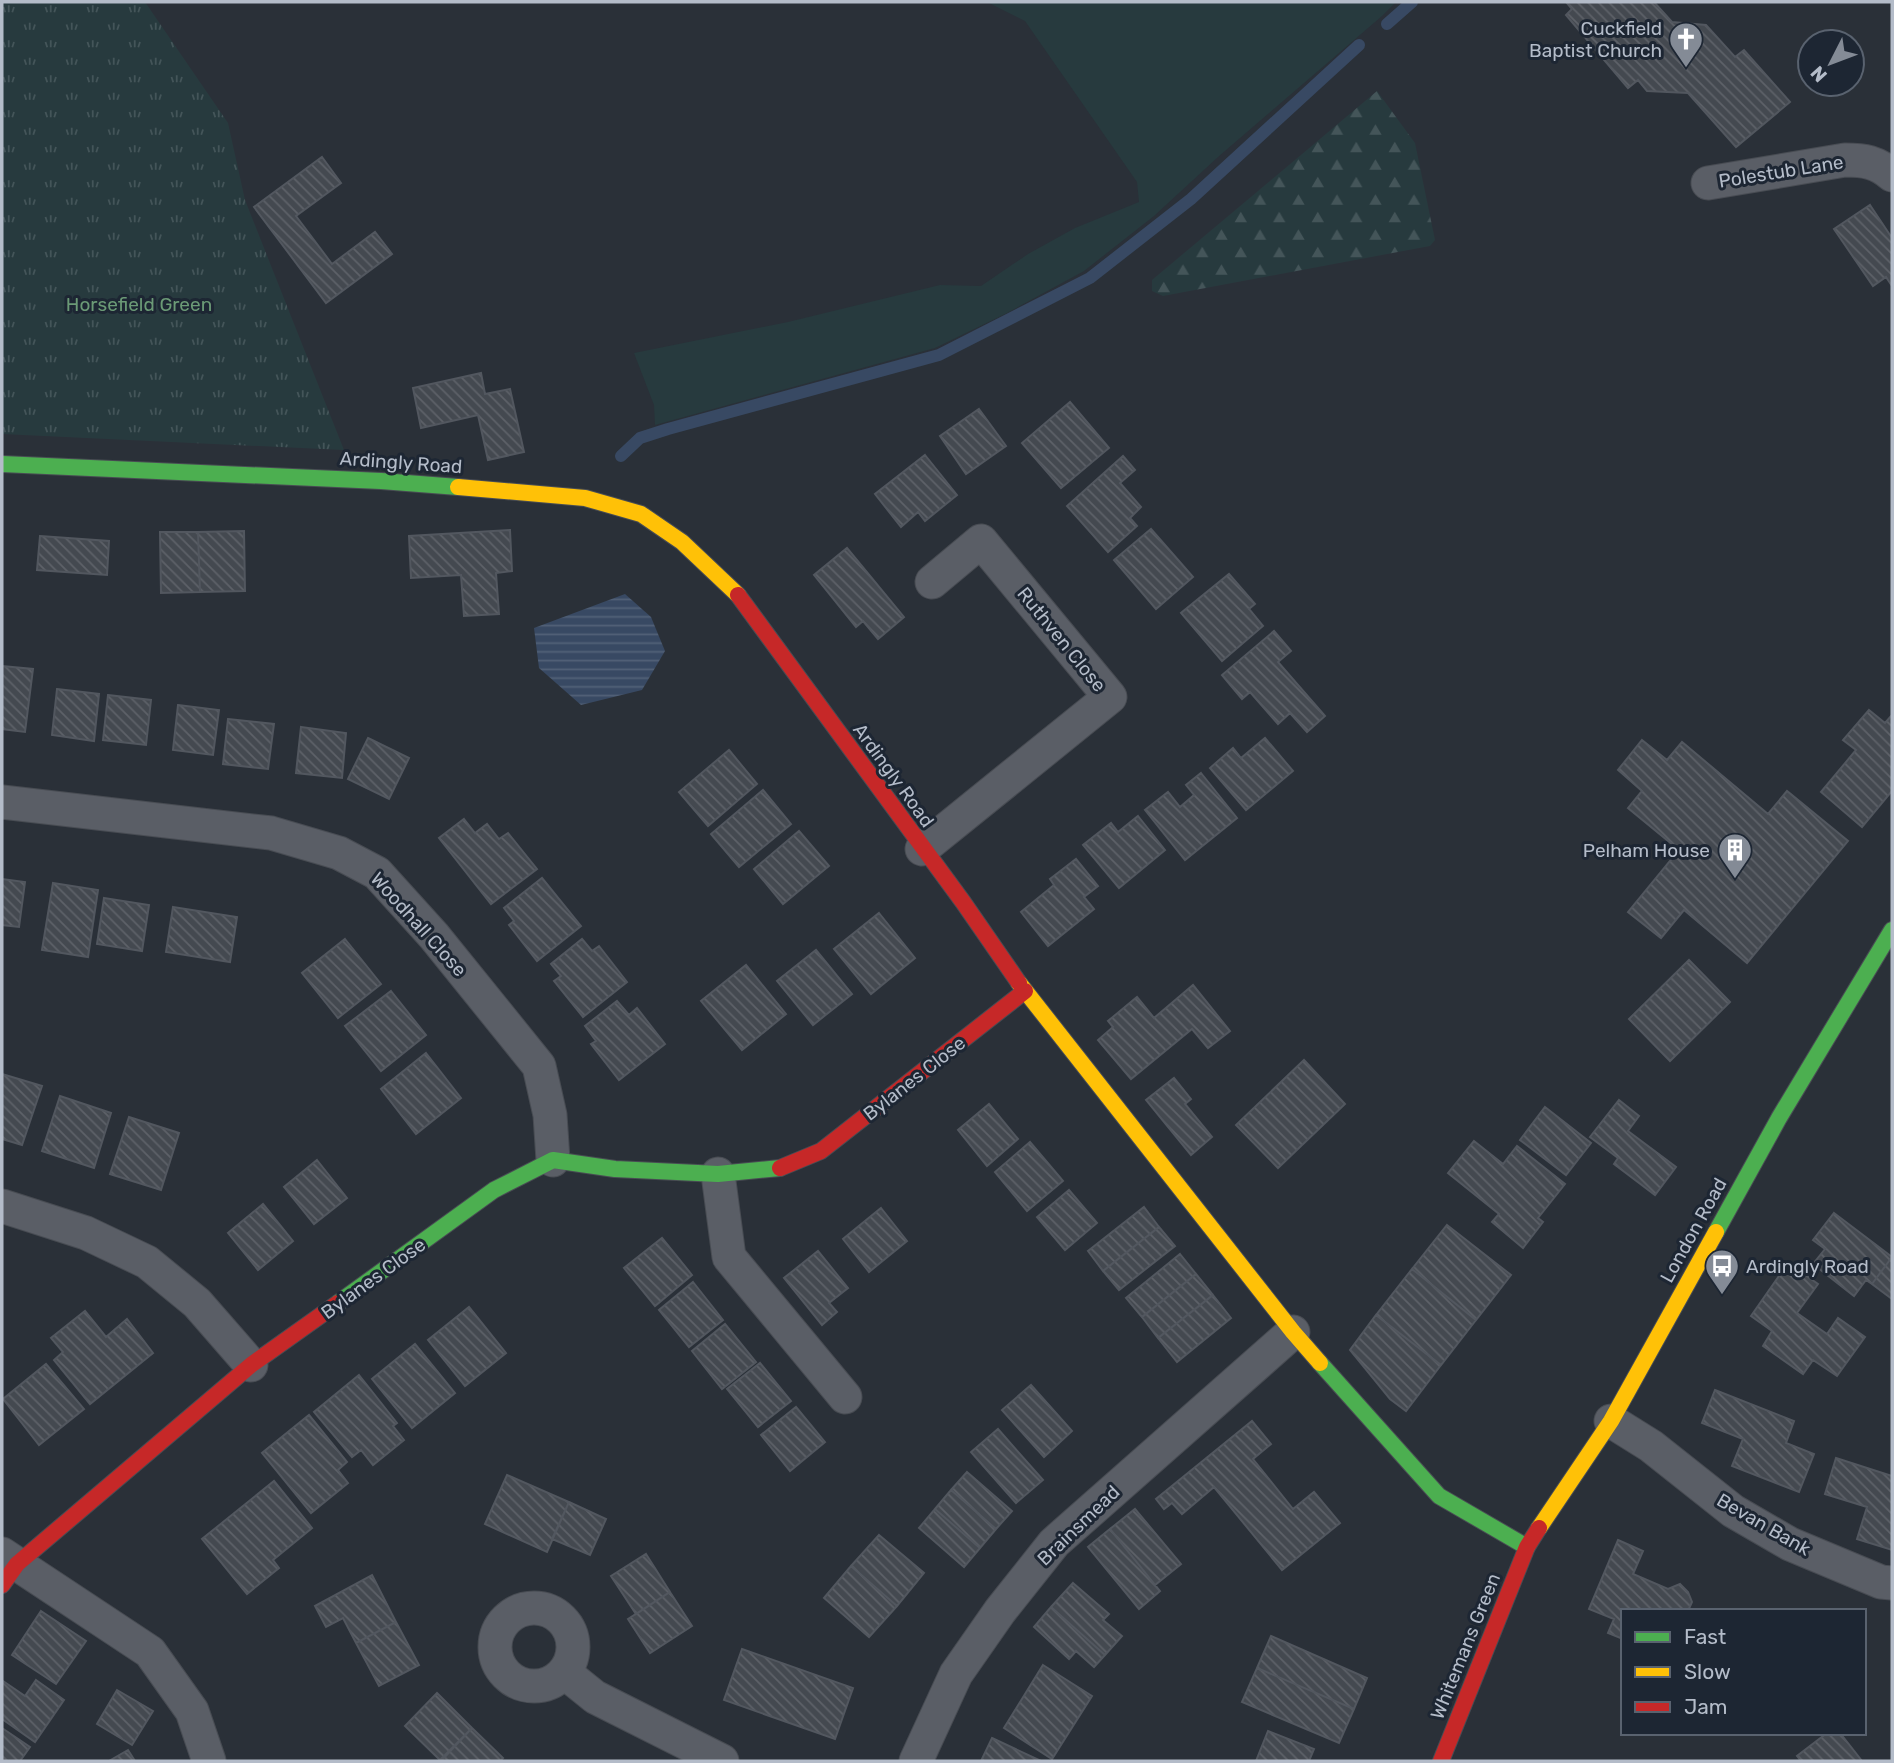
<svg xmlns="http://www.w3.org/2000/svg" width="1894" height="1763" viewBox="0 0 1894 1763" font-family="Rubik,sans-serif">
<style>
.grass{fill:#273a3e}
.forest{fill:url(#forest-firs)}
.park{fill:url(#park-tufts)}
.water{fill:url(#water-rules)}
.lines{fill:none;stroke-linecap:round;stroke-linejoin:round}
.stream{stroke:#384963;stroke-width:12}
.building{fill:url(#building-back-hatch);stroke:#52575f;stroke-width:2}
.street-casing{stroke:#484c53;stroke-width:35}
.fast-casing{stroke:#484c53;stroke-width:18}
.slow-casing{stroke:#484c53;stroke-width:18}
.jam-casing{stroke:#484c53;stroke-width:18}
.street{stroke:#5a5e66;stroke-width:33}
.fast{stroke:#4caf50;stroke-width:16}
.slow{stroke:#ffc107;stroke-width:16}
.jam{stroke:#c62828;stroke-width:16}
.labels{text-anchor:middle;stroke-width:6;stroke-linejoin:round;paint-order:stroke}
.poi-label{font-size:19px;fill:#b4bcc9;stroke:#1d2633;text-anchor:end}
.street-label{font-size:19px;fill:#b4bcc9;stroke:#1d2633}
.park-label{font-size:19px;fill:#6b9a76;stroke:#1d2633}
</style>
<defs>
<pattern id="forest-firs" width="22" height="20" patternUnits="userSpaceOnUse" patternTransform="scale(1.75)"><rect width="22" height="20" fill="#273a3e"/><path d="M5 1l3.5 6h-7zM16 11l3.5 6h-7z" fill="#445559"/></pattern>
<pattern id="park-tufts" width="24" height="20" patternUnits="userSpaceOnUse" patternTransform="scale(1.75)"><rect width="24" height="20" fill="#273a3e"/><path d="M3 7l-1-3M5 7V3M7 7l1-3M15 17l-1-3M17 17v-4M19 17l1-3" fill="none" stroke="#445559"/></pattern>
<pattern id="water-rules" width="6" height="5" patternUnits="userSpaceOnUse" patternTransform="scale(1.75)"><rect width="6" height="5" fill="#384963"/><path d="M0 2.5h6" fill="none" stroke="#526178"/></pattern>
<pattern id="building-back-hatch" width="6" height="6" patternUnits="userSpaceOnUse" patternTransform="scale(1.75)"><rect width="6" height="6" fill="#444950"/><path d="M-1 5l2 2M0 0l6 6M5-1l2 2" fill="none" stroke="#5d6168"/></pattern>
</defs>
<rect width="100%" height="100%" fill="#2a3038"/>
<path class="grass" d="M987,2h409l-14,14 -164,141 -64,59 -70,55 -77,42 -72,35 -280,77 -1,-20 -20,-52 154,-31 152,-37 41,1 47,-32 47,-26 64,-26 -2,-20 -112,-161z"/>
<path class="forest" d="M1377,91l38,52 20,97 -5,6 -267,50 -11,-5v-11z"/>
<path class="park" d="M2,2h143l83,121 17,77 99,250 -342,-16z"/>
<path class="water" d="M625,594l26,23 14,34 -23,39 -61,15 -42,-37 -5,-40z"/>
<g class="lines">
<path class="stream" d="M1387,24l25,-22
M621,456l19,-18 28,-9 271,-74 151,-77 101,-79 168,-154"/>
</g>
<path class="building" d="M1566,2h88l18,20 34,3 29,32 9,-7 46,52 -54,45 -48,-54 -41,-2 -9,-11 -10,8 -62,-73 6,-6z
M322,157l19,26 -45,33 36,48 43,-32 17,22 -66,49 -72,-96z
M1870,205l22,33v48l-6,-9 -13,9 -39,-57z
M481,373l4,21 25,-5 14,63 -36,8 -10,-45 -57,13 -8,-40z
M1070,402l39,46 -48,40 -39,-45z
M979,409l27,37 -40,28 -26,-38z
M925,455l32,40 -32,26 -7,-9 -17,15 -26,-33z
M1123,456l12,14 -15,13 21,24 -11,11 7,8 -29,26 -41,-46z
M1151,529l42,48 -37,32 -42,-49z
M510,530l2,41 -16,2 3,41 -35,2 -3,-41 -50,3 -2,-42z
M244,531l1,60 -45,1 -2,-60z
M160,532h38l2,60 -39,1z
M40,536l69,5 -2,34 -70,-5z
M847,548l57,69 -26,22 -15,-18 -7,6 -42,-52z
M1229,574l26,30 -6,5 14,17 -41,35 -41,-48z
M1274,631l17,20 -13,11 47,54 -18,16 -17,-19 -12,11 -28,-32 -8,7 -20,-24z
M2,666l31,3 -8,63 -23,-3z
M57,689l42,5 -5,47 -42,-6z
M108,695l43,5 -5,45 -43,-5z
M178,705l41,5 -6,45 -40,-5z
M1869,710l16,13 7,-8v76l-30,36 -41,-35 35,-42 -13,-10z
M228,719l46,5 -6,45 -45,-5z
M301,727l45,6 -4,45 -46,-5z
M368,738l41,20 -20,41 -41,-20z
M1265,738l28,33 -47,39 -36,-42 23,-20 8,10z
M1642,740l25,20 15,-18 86,72 19,-23 61,50 -101,122 -63,-53 -23,28 -33,-26 51,-62 -51,-42 14,-17 -24,-21z
M729,750l28,34 -49,42 -29,-34z
M1201,773l36,45 -52,42 -40,-50 23,-18 12,15 14,-12 -8,-10z
M763,790l28,34 -52,43 -28,-33z
M1138,816l27,34 -46,38 -36,-43 28,-22 7,9z
M464,819l11,14 12,-9 12,15 9,-6 29,36 -46,35 -52,-66z
M799,831l30,35 -46,38 -29,-35z
M1076,859l22,27 -14,11 10,12 -46,37 -27,-34 33,-27 -4,-6z
M542,878l39,48 -44,35 -28,-36 5,-4 -10,-13z
M2,879l23,3 -6,45 -17,-2z
M53,883l45,7 -10,67 -46,-7z
M104,898l45,7 -7,46 -45,-7z
M173,907l64,10 -7,45 -64,-10z
M879,913l36,45 -44,36 -37,-45z
M345,939l36,45 -43,34 -36,-45z
M582,939l10,12 7,-5 28,36 -44,35 -29,-36 7,-5 -10,-12z
M816,950l36,44 -39,31 -36,-44z
M1689,960l41,42 -60,59 -41,-42z
M746,965l40,49 -44,36 -41,-49z
M1193,985l37,46 -22,17 -16,-19 -61,50 -33,-39 15,-13 -5,-6 29,-24 17,21z
M391,991l35,44 -45,36 -36,-45z
M617,1001l12,14 8,-7 28,36 -46,36 -28,-36 5,-3 -11,-15z
M426,1053l35,45 -45,36 -35,-45z
M1304,1060l41,44 -67,64 -42,-43z
M2,1074l40,12 -20,59 -20,-6z
M1174,1078l17,21 -6,5 27,33 -21,18 -45,-55z
M60,1096l51,17 -17,55 -52,-17z
M1619,1100l20,16 -11,15 48,36 -21,28 -41,-31 4,-6 -28,-21z
M989,1104l29,35 -31,27 -29,-36z
M1545,1107l46,36 -25,32 -46,-35z
M129,1117l50,16 -18,57 -51,-16z
M1474,1141l29,23 14,-18 48,38 -27,34 5,4 -20,26 -31,-26 7,-8 -51,-41z
M1030,1142l33,39 -36,30 -32,-39z
M317,1160l30,38 -33,26 -30,-37z
M1069,1190l28,33 -32,27 -28,-33z
M263,1204l30,37 -35,29 -30,-37z
M1144,1207l15,20 -56,44 -15,-20z
M881,1208l26,33 -38,31 -26,-33z
M1834,1213l58,44 -20,27 -6,-4 -12,16 -41,-32 12,-15 -12,-9z
M1447,1225l64,50 -35,45 -64,-51z
M1159,1227l16,19 -56,44 -16,-19z
M662,1238l30,37 -37,31 -31,-38z
M818,1251l30,37 -19,15 8,9 -15,13 -38,-47z
M1180,1254l16,20 -54,43 -16,-19z
M1892,1257v42l-20,-15z
M1788,1263l30,21 -21,29 30,21 11,-16 27,19 -28,39 -24,-16 -10,14 -40,-28 9,-15 -21,-15z
M1412,1269l64,51 -35,45 -65,-50z
M1196,1274l17,21 -55,43 -16,-21z
M693,1282l30,38 -34,27 -30,-37z
M1213,1295l18,23 -54,44 -19,-24z
M469,1307l37,46 -41,33 -37,-46z
M85,1311l21,26 21,-18 26,34 -63,51 -36,-44 9,-8 -12,-14z
M1376,1315l65,50 -35,46 -16,-12 -40,-49z
M725,1324l31,38 -34,27 -30,-38z
M415,1344l40,49 -43,35 -40,-49z
M760,1363l31,38 -33,26 -31,-38z
M46,1364l38,45 -45,36 -36,-46z
M359,1375l38,48 -4,3 11,14 -31,25 -12,-15 -9,7 -38,-45z
M1031,1385l41,46 -28,26 -42,-47z
M1715,1390l79,31 -8,22 28,11 -15,38 -67,-26 11,-27 -41,-16z
M796,1407l29,35 -35,29 -29,-36z
M309,1415l38,47 -9,8 10,13 -37,30 -49,-60z
M1252,1421l19,23 -18,15 40,50 21,-17 26,31 -58,47 -68,-83 -32,27 -10,-11 -8,6 -8,-10z
M998,1429l45,51 -27,23 -45,-51z
M1836,1458l56,18v74l-35,-11 10,-32 -42,-13z
M967,1472l45,39 -16,18 -45,-39z
M507,1475l62,27 -22,50 -62,-28z
M274,1481l38,47 -39,32 6,8 -32,26 -45,-55z
M951,1490l45,39 -16,19 -45,-39z
M569,1502l37,17 -16,36 -38,-16z
M935,1509l45,39 -16,19 -45,-39z
M1135,1509l46,55 -26,21 -45,-56z
M1110,1529l50,62 -21,18 -51,-62z
M879,1535l45,38 -27,33 -46,-40z
M1618,1540l25,11 -10,23 35,15 12,-5 8,8 4,10 -4,9h-65v28l-15,-6 6,-14 -25,-10z
M646,1554l24,38 -34,22 -25,-38z
M851,1566l46,40 -28,31 -45,-39z
M372,1575l24,47 -40,21 -13,-25 -17,9 -11,-21z
M1073,1583l36,31 -6,6 19,16 -17,19 -54,-48z
M670,1592l22,34 -42,27 -22,-34z
M1051,1607l54,48 -11,12 -18,-16 -7,8 -35,-32z
M41,1611l45,30 -30,43 -44,-29z
M396,1622l23,43 -40,21 -23,-43z
M1271,1636l96,42 -13,31 -97,-41z
M742,1649l111,39 -18,51 -111,-39z
M1043,1665l49,31 -40,63 -48,-31z
M1257,1668l97,41 -15,34 -97,-41z
M36,1680l28,20 -29,42 -33,-23v-37l1,-1 22,15z
M117,1690l36,21 -21,34 -35,-21z
M437,1693l35,35 -32,32 -35,-34z
M2,1728l28,19 -10,14h-18z
M472,1728l31,30 -3,3h-59z
M1268,1731l46,18 -5,12h-53z
M1827,1733h13l22,28h-61l-4,-5z
M992,1738l49,23h-60z
M128,1750l7,11h-26z"/>
<g class="lines">
<g class="street-casing">
<path id="street" d="M1708,183l137,-23c19,0 32,2 47,15
M2,802l269,31 68,20 38,20 57,63 105,130 11,49 3,45
M922,849l188,-152 -129,-156 -49,41
M718,1174l11,83 116,140
M2,1206l84,27 61,29 50,41 54,62
M1611,1421l40,25 82,65 57,33 91,38 11,1
M2,1554l148,98 42,59 17,50
M495 1647a39 39 0 1 1 78 0a39 39 0 1 1-78 0Z
M564,1672l31,25 127,64
M916,1761l40,-87 44,-63 54,-68 239,-211"/>
</g>
<g class="fast-casing">
<path id="fast" d="M2,464l379,17 77,6
M1716,1232l63,-114 113,-188
M338,1303l156,-113 59,-30 62,9 103,5 62,-6
M1320,1363l119,133 88,51"/>
</g>
<g class="slow-casing">
<path id="slow" d="M458,487l127,11 56,16 41,28 56,53
M1019,983l274,349 27,31
M1539,1528l72,-107 105,-189"/>
</g>
<g class="jam-casing">
<path id="jam" d="M738,595l225,307 56,81
M780,1168l41,-17 204,-160
M2,1585l15,-21 234,-199 87,-62
M1441,1761l86,-214 12,-19"/>
</g>
<use href="#street" class="street"/>
<use href="#fast" class="fast"/>
<use href="#slow" class="slow"/>
<use href="#jam" class="jam"/>
</g>
<defs>
<g id="church-pin" transform="scale(1.75)"><path d="M0 17L-7.5 6A9.5 9.5 0 1 1 7.5 6Z" fill="#848b96" stroke="#1d2633"/><path d="M-1.2-6h2.4v3.5h3.3v2.4h-3.3V6h-2.4V-.1h-3.3v-2.4h3.3Z" fill="#fff"/></g>
<g id="building-pin" transform="scale(1.75)"><path d="M0 17L-7.5 6A9.5 9.5 0 1 1 7.5 6Z" fill="#848b96" stroke="#1d2633"/><path d="M-4-6H4V6H1V3H-1V6H-4ZM-2.5-4.3h1.7v1.8h-1.7ZM.8-4.3h1.7v1.8H.8ZM-2.5-1h1.7V.8h-1.7ZM.8-1h1.7V.8H.8Z" fill="#fff"/></g>
<g id="bus-pin" transform="scale(1.75)"><path d="M0 17L-7.5 6A9.5 9.5 0 1 1 7.5 6Z" fill="#848b96" stroke="#1d2633"/><path d="M-5-6H5V4H4V6H2V4H-2V6H-4V4H-5ZM-3.5-4V0h7V-4ZM-3.5 1.2v1.5H-2V1.2ZM2 1.2v1.5H3.5V1.2Z" fill="#fff"/></g>
</defs>
<g fill-rule="evenodd">
<use href="#church-pin" x="1686" y="39"/>
<use href="#building-pin" x="1735" y="850"/>
<use href="#bus-pin" x="1722" y="1266"/>
</g>
<g class="labels">
<g class="poi-label">
<text x="1662" y="35">Cuckfield<tspan x="1662" dy="22">Baptist Church</tspan></text>
<text x="1710" y="857">Pelham House</text>
<text x="1746" y="1273" text-anchor="start">Ardingly Road</text>
</g>
<g class="street-label">
<text transform="translate(1781 171) rotate(-9)" y="7">Polestub Lane</text>
<text transform="translate(401 462) rotate(4)" y="7">Ardingly Road</text>
<text transform="translate(1062 639) rotate(51)" y="7">Ruthven Close</text>
<text transform="translate(894 775) rotate(54)" y="7">Ardingly Road</text>
<text transform="translate(419 924) rotate(48)" y="7">Woodhall Close</text>
<text transform="translate(914 1078) rotate(-38)" y="7">Bylanes Close</text>
<text transform="translate(1693 1230) rotate(-61)" y="7">London Road</text>
<text transform="translate(373 1278) rotate(-36)" y="7">Bylanes Close</text>
<text transform="translate(1764 1524) rotate(30)" y="7">Bevan Bank</text>
<text transform="translate(1078 1525) rotate(-44)" y="7">Brainsmead</text>
<text transform="translate(1465 1646) rotate(-68)" y="7">Whitemans Green</text>
</g>
<g class="park-label">
<text x="139" y="311">Horsefield Green</text>
</g>
</g>
<rect width="1894" height="1763" fill="none" stroke="#b4bcc9" stroke-width="7"/>
<rect x="1621" y="1609" width="245" height="126" fill="#1d2633" stroke="#59626f" stroke-width="2"/>
<rect x="1635" y="1632" width="35" height="10" fill="#4caf50" stroke="#59626f" stroke-width="2"/>
<text x="1684" y="1644" font-size="21" fill="#b4bcc9">Fast</text>
<rect x="1635" y="1667" width="35" height="10" fill="#ffc107" stroke="#59626f" stroke-width="2"/>
<text x="1684" y="1679" font-size="21" fill="#b4bcc9">Slow</text>
<rect x="1635" y="1702" width="35" height="10" fill="#c62828" stroke="#59626f" stroke-width="2"/>
<text x="1684" y="1714" font-size="21" fill="#b4bcc9">Jam</text>
<g transform="translate(1831 63) rotate(228)"><circle r="33" fill="#1d2633" stroke="#59626f" stroke-width="2"/>
<path d="M0-5L12 26L0 18L-12 26Z" fill="#848b96"/>
<text y="-10" font-size="19" font-weight="bold" text-anchor="middle" fill="#b4bcc9">N</text>
</g>
</svg>
